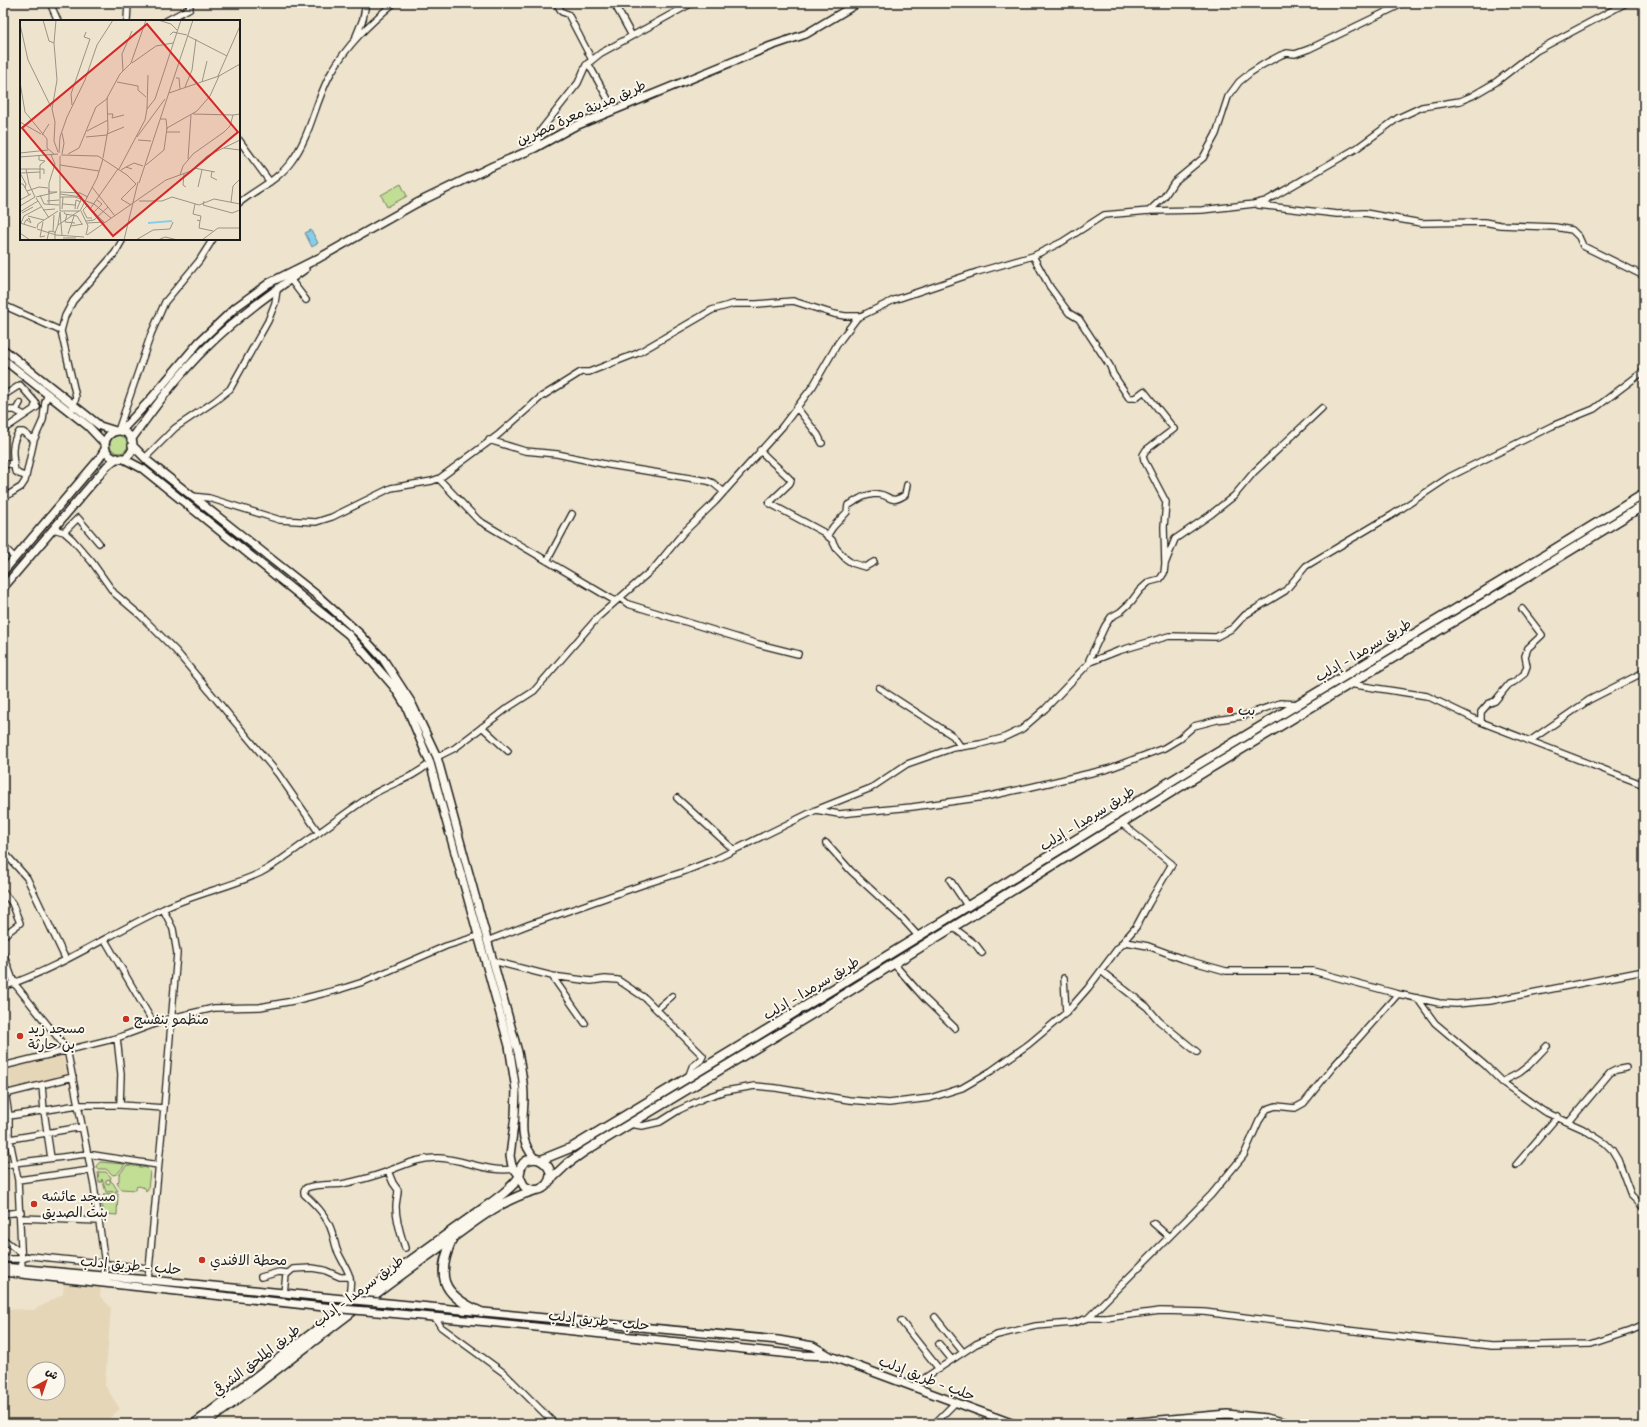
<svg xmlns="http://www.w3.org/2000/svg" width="1647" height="1427" viewBox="0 0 1647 1427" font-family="Mynerve,'Playpen Sans Arabic',sans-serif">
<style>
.built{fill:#e5d6b8;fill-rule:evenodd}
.green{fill:#c2de95;stroke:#6f7d58}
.water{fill:#88ceea;stroke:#5d8798}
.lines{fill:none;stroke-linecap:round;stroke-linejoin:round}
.minor-casing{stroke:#1c1c1c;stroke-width:8}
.major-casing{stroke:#1c1c1c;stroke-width:10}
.highway-casing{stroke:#1c1c1c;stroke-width:11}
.minor{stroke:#fbf7ec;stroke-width:5.5}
.major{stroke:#fbf7ec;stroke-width:7}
.highway{stroke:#fbf7ec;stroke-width:8}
.major-bridge-casing{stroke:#1c1c1c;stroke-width:10;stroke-linecap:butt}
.major-bridge{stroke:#fbf7ec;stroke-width:7}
.poi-dot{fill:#c8321e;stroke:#fbf7ec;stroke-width:1.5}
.labels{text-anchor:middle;stroke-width:4;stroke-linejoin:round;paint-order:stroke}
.street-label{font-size:14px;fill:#1c1c1c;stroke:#fbf7ec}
.poi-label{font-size:14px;fill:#1c1c1c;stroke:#fbf7ec;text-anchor:start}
.inset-river{fill:none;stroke:#88ceea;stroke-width:2}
.inset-road{fill:none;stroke:#9a9486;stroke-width:1}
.view{fill:#d62828;fill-opacity:0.15;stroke:#d62828;stroke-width:2}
.inset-edge{fill:none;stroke:#1c1c1c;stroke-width:2}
</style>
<rect width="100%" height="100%" fill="#eee4cd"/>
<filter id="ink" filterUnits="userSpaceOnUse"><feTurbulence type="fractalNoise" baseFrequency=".025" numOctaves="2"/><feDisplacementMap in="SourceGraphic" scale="8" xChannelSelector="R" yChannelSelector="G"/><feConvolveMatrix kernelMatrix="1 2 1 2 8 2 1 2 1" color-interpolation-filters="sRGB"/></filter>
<g filter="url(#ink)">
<path class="built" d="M63,1056l4,21 -56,11 -2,-22z
M64,1283l37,4 -1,9 11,12 -6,77 15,24 -17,15h-100v-115l31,1 29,-16zM34,1369h24v24h-24z"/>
<path class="green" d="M401,184l6,12 -20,11 -6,-12z
M110 444a9 9 0 1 1 18 0a9 9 0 1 1-18 0Z
M100,1162l24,2v2l-7,8 -4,1 -7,-6h-9l-1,-3z
M127,1165l20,3 3,3 -2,18 -2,2 -1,-3 -6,-2 -3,1v3l-15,-1 -4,-6 2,-2v-6z
M98,1172h8l5,5 -1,4 -1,-2 -3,1v3l3,1 2,-3 2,2 5,8 -12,1 -4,-13 -1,1 1,2h-3z
M118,1193l-1,22 -13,-1 -3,-14 3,-1 -1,-5z"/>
<path class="water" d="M311,230l7,13 -6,4 -7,-14z"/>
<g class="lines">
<g class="minor-casing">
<path id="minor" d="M50,3l8,18
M556,3l6,9 6,2 24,46
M614,3l18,33
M127,21l1,-18
M166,21l24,-13 -1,-5
M356,36l7,-17 3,-16
M588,63l26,47
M239,140l31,42
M535,148l6,-18 37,-47 8,-18 15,-12 91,-50
M239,203c17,-14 38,-22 52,-41 20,-26 24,-61 40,-89 17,-29 37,-48 63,-70
M1258,205l79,9 28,-1 56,10 63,-1 16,3 55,2 17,3 7,7 4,9 61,30
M1149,211l15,-14 10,-15 29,-24 13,-24 12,-37 11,-15 11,-9 14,-9 17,-9 6,-2 8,1 14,-5 87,-42 6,-4
M1033,256l17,31 19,26 10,6 31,47 3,8 16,24h6l9,-7 30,38 -28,21 -3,5 1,5 22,42 -2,25 1,37
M290,279l16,21
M3,305l58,26
M3,396l17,-11 16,18 -2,5
M73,408l3,-11 -15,-66 4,-15 8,-15 42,-48 8,-14
M797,408l21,27 4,8
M3,410h12l9,5
M16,410l4,-7
M3,430l34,-23
M118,431l33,-97 14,-32 34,-41 14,-22
M489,440l36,11 32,3 52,11 99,16 5,2 11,9
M760,450c9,11 21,19 31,30l-1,3 -21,20 54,29 9,8 4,8 10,11 6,4 13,4 9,-5
M145,458l30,-30 40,-27 15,-12 38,-68 7,-18 2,-13
M3,465l11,-2
M25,476l-6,-2 -4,-3c-2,-13 -5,-28 4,-39h4l11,8
M439,479l39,41 137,81
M192,496l17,2 71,22 36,2 16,-5 59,-29 41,-7 8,-3 58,-43 43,-38 40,-25h8l49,-19 74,-43 21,-6h24l36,-3 41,13 11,2h15
M3,498l18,-11 4,-6 9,-41 9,-20 2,-18 3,-8
M53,529l11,3 8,7 20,23 22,31 27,23 35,35 102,123 41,59
M64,532l14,-14 21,25
M827,536l6,-9 14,-15 1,-7c5,-1 6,-4 11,-6 4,-3 13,-5 19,-5 13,1 11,11 27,1l2,-10
M7,550l8,8
M547,561l25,-47
M620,598l8,6 130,40 40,10
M1090,662l-1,-2 16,-34 6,-9 9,-5 11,-10 9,-12 9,-8 11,-3 4,-6 1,-9 10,-25 35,-24 24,-19 20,-24 68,-64
M1349,684l78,12 54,26 163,63
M879,688l74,48 8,11
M1481,722v-10l7,-8 7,-3 14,-17 5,-2 10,-8 3,-8 -2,-10 3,-8 14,-13 -20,-26
M482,727l26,24
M1531,740l58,-40 55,-28
M437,757l18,-9 51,-39 28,-18 64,-74 57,-50 28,-34 32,-31 67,-75 31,-41 25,-43 19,-25 37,-18 83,-28 56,-16 29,-14 42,-27 45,-4 53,-1 52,-6 12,-3 91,-53 41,-30 24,-11 38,-6 12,-5 24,-14 40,-31 90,-48
M677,798l57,52
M816,810l23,4 73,-7 73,-10 46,-10 77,-18 56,-21 15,-9 15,-13 23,-6 26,-4 37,-13 19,1
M1121,823l51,41 -23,39 -13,24 -14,16
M826,843l25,28 50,46 18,20
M3,851l24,27 39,82
M950,880l18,27
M3,892l9,11 8,20 -17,13
M953,927l23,18 6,8
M105,940l49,84
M487,941l41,-16 114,-40 38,-12 36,-14 100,-49 55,-22 36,-24 46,-16 27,-4 23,-6 19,-9 23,-20 45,-47 28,-11 51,-15 47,1 17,-9 12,-13 40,-24 21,-25 86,-51 57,-38 103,-51 42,-17 50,-38
M3,953l11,30 53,66 27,137 11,78v13
M493,961l59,15 33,47
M894,964l31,35 30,29
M1101,971l46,36 12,14 38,31
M552,976l39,5 14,-2 13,1 27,18 58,58 -2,4 -9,7 -4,11
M1064,978l2,35
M3,987c56,-19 105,-52 158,-77 32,-16 67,-22 99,-37 15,-8 29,-19 43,-29 23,-16 45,-33 69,-49 21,-13 38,-15 58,-32
M1417,998l18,25 51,43 16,16 41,29 40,18 22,14 7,7 6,10 13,35 13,13
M657,1009l15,-13
M3,1066l114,-28 54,-20 43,-10 46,-1 33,-6 48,-12 22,-7 83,-36 32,-10
M3,1078l6,38v20l9,44 4,89
M1502,1082l17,-9 9,-7 19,-20
M42,1085l2,26 7,47
M5,1094l68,-17
M120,1105l44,3
M9,1116l69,-11h42l1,-31 -4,-36
M1569,1122l41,-49 6,-3 10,-2
M630,1124l12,2 18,-4 19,-12 25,-12 21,-7 30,-5 21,2 73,12 40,3 41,-5 32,-10 29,-17 38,-27 38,-32 21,-24 30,-40 8,-6 22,4 35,13 43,12h87l85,23 41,9 17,1 34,-3 154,-30
M3,1136l6,-2
M10,1139l72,-12
M1516,1165l42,-49
M3,1166l11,-3 73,-9 71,11
M388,1171l5,12 5,7c0,6 -2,11 -2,17 0,14 5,28 9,41
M18,1180l73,-10
M3,1214l18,-2
M21,1218l78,3
M1153,1223l16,14
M3,1239l18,14
M3,1259h19l9,-3 117,12
M261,1277l18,-5 8,1
M148,1280l16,-172 13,-155 -4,-24 -10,-20
M284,1293l2,-18 7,-6 19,-1 12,2 16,7h10
M348,1299c7,-25 -2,-28 -11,-49 -2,-6 -3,-12 -5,-18 -5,-16 -16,-27 -28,-38v-3l2,-3c10,-4 25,-3 36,-4 15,-3 30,-7 44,-12 18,-7 34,-15 53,-14 25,1 49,15 75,11
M935,1317l28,35
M1088,1318l123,-123 33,-40 15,-34 8,-12 9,-3 19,2 9,-5 28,-35 66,-74
M436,1319l5,8 63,46 51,51
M901,1321l38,48
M939,1344l13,16
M915,1387l2,-4 59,-39 21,-9 39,-9 37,-3 15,-5h18l54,-7 44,1 167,21 121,13 99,-2 39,-13 14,-6
M934,1424l22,-22"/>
</g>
<g class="major-casing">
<path id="major" d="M3,349l97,77 16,5
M3,359l85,67 17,18
M121,431l28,-30 50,-59 37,-35 33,-24 50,-25 98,-55 76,-37 42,-18 38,-21 198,-81 35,-12 52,-31
M105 445a14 14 0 1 1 28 0a14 14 0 1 1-28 0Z
M131,440c23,-32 47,-65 76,-93 29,-29 64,-54 98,-78
M132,445l17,17 169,134 42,38 23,25 28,43 26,55 81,295c3,15 6,30 6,45 0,25 -7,41 11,62
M122,458l21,11 205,165 46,53 12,19 24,57 79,283 7,44 -1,26 -5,40 2,10 7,9
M3,572l96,-113 6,-10
M3,588l104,-122 10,-8
M3,1267l190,17 160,16
M3,1272l339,37
M377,1302l401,38 35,6 17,10 184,68
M366,1311l122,11 313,33 29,1
M1116,1424l111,-10 39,4 26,6"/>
</g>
<g class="highway-casing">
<path id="highway" d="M541,1160l32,-13 177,-107 452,-278 343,-207 99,-61
M549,1181l19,-18 17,-12 237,-143 385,-238 297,-179 140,-86
M453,1237c-17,39 -13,57 28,75
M194,1424c33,-24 64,-49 96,-74 64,-49 129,-96 195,-143 9,-6 29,-21 34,-30 2,-6 0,-12 7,-16 6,-3 12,-3 17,1 18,12 0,38 -19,24l-5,-10
M204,1424c77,-56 151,-117 229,-172 33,-23 62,-50 100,-61"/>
</g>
<use href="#minor" class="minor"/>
<use href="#major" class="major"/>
<use href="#highway" class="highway"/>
<g class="major-bridge-casing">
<path id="major-bridge" d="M353,1300l24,2
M342,1309l24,2"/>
</g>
<use href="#major-bridge" class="major-bridge"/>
</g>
</g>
<g class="poi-dot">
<circle cx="1230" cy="710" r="4"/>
<circle cx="126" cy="1019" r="4"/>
<circle cx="20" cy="1036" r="4"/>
<circle cx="34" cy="1204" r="4"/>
<circle cx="202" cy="1260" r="4"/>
</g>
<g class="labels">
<g class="street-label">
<text transform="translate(581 112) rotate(-24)" y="5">طريق مدينة معرة مصرين</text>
<text transform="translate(1363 650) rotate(-31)" y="5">طريق سرمدا - إدلب</text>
<text transform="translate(1087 818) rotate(-32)" y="5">طريق سرمدا - إدلب</text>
<text transform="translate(811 988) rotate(-31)" y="5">طريق سرمدا - إدلب</text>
<text transform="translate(131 1265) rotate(5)" y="5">حلب - طريق إدلب</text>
<text transform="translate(358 1291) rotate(-37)" y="5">طريق سرمدا - إدلب</text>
<text transform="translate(599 1320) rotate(6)" y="5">حلب - طريق إدلب</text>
<text transform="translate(256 1360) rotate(-38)" y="5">طريق الملحق الشرقي</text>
<text transform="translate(927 1378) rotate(21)" y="5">حلب - طريق إدلب</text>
</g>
<g class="poi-label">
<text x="1238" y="715">بب</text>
<text x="134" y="1024">منظمو بنفسج</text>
<text x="28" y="1033">مسجد زيد<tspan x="28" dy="16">بن حارثة</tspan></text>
<text x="42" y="1201">مسجد عائشه<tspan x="42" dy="16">بنت الصديق</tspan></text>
<text x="210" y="1265">محطة الافندي</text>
</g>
</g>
<g transform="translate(20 20)">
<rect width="220" height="220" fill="#eee4cd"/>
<path class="inset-river" d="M128,203l24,-2"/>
<path class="inset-road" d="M23,0l6,21 5,2 3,37 -5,29 3,13 -1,19 4,11M138,0l13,4 6,6M0,4l8,36 23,47M150,15l3,-3 14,3M168,16l39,20M34,23l2,-23M112,43l24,-17 17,-3M103,51l-1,-17 10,-23M198,56l22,-50M156,58h3l1,11M0,62l5,30 22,27v9l7,6M97,62l21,4v4l8,7M182,62l5,-21M165,67l7,-17 4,-31M149,73l50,-17 21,-12M52,85l-1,-11 19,-55 -6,-2 2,-5M127,89l1,-34M88,94h5l-1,4 12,-3M173,94l40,1M140,99h6l1,10M0,102l21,12M67,111l21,-11M147,112h13M42,113l2,10 -2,11M87,114l17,-7M22,115l7,-11M66,117l21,-2M117,117l28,-38M118,120l13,1M204,128l16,2M0,133l28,-3M39,133l1,-16 7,-20 18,-37 12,-35 16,-25M48,134l11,-6 17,-41 12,-9M19,135v5l6,1 -5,4v14M41,135l37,1 29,19 9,9M40,136v55h20M0,137l38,-3M83,138l5,-28 -1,-32 13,-24 11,-11 15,-43M168,139l3,-44M40,145l39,6M126,145l18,-15 3,-22 30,-17 13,-15 9,-20M106,147l8,-4 9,3M174,148l21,4M1,149h23v5M6,149l3,15 6,13M99,149l26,-49 2,-11 8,-10 26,-79M101,150l5,-3 6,2M192,151l-1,6 6,3M0,153l20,-1M0,153l6,11 -1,4M164,154l-1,11 3,2M160,155l3,-9 10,-12 31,-22 6,-6 3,-11 7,-1M119,163l54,-163M0,164h3l6,11M72,167l23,29M178,167l4,-17M28,169l2,2 -2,1h9M7,171l12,-4 9,1M40,172l20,1 8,4M40,174l22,3 -5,12M20,175l4,9 15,1M16,177l21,-5M40,177h15l19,7 17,14M16,178l13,20M0,180l11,-6M27,181l12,-1M119,181h23l10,-4 27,8 15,-6 26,5M184,181l-1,4 29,8 8,-3M211,182l2,-16 7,-7M29,184v-21l6,-19 -4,-9M43,184l12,1M65,184l20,19M175,184l-2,10 8,2 -1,5 -3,-1M111,185l-10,-6 15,-15M0,186l15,-9M67,186l-4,4 4,8h5M42,189l1,-12M55,189l1,-9 5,2M70,189l28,-40M23,190l12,-1M60,191l17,-33 6,-19M61,191l7,15 -2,9M0,192l18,-11M40,192l2,23M44,192l1,2 12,2 5,8M74,192l8,-8 -5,-4M2,193l11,-6M47,194l-2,8 10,1M8,196l16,4M66,201l8,-1 14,-13M180,201l-1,7 14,3M23,202l-3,15 5,-1M0,203l16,5M1,203l3,-7 17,-9M67,203l17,-1M4,204l2,-4h1l2,-2 2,5 -4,-3M38,205l2,-13M51,206l12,-2M17,208l1,-4 20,-13M17,209l19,6 28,2M33,211l1,-16M0,213l10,7M35,213l3,-8 21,-14M48,214l6,-18M67,215l79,-55 25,-9 16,-15 33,-16M43,218h13M27,220l2,-9 6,1v8h-6M104,220l14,-58M116,220l17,-10 17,-1 3,-7M138,220l7,-3 13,3M182,220l16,-12h22"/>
<path class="view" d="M127,4l91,108 -125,104 -91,-108z"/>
<rect width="220" height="220" class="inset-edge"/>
</g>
<rect width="1647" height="1427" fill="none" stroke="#fbf7ec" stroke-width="16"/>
<rect x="8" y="8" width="1631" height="1411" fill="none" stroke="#1c1c1c" stroke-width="1.5" filter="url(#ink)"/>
<g transform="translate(46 1381) rotate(40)"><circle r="19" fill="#fbf7ec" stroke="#a29f99"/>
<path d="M0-3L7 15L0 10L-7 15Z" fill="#c8321e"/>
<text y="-6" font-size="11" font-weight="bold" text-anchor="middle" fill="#1c1c1c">ش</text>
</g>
</svg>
